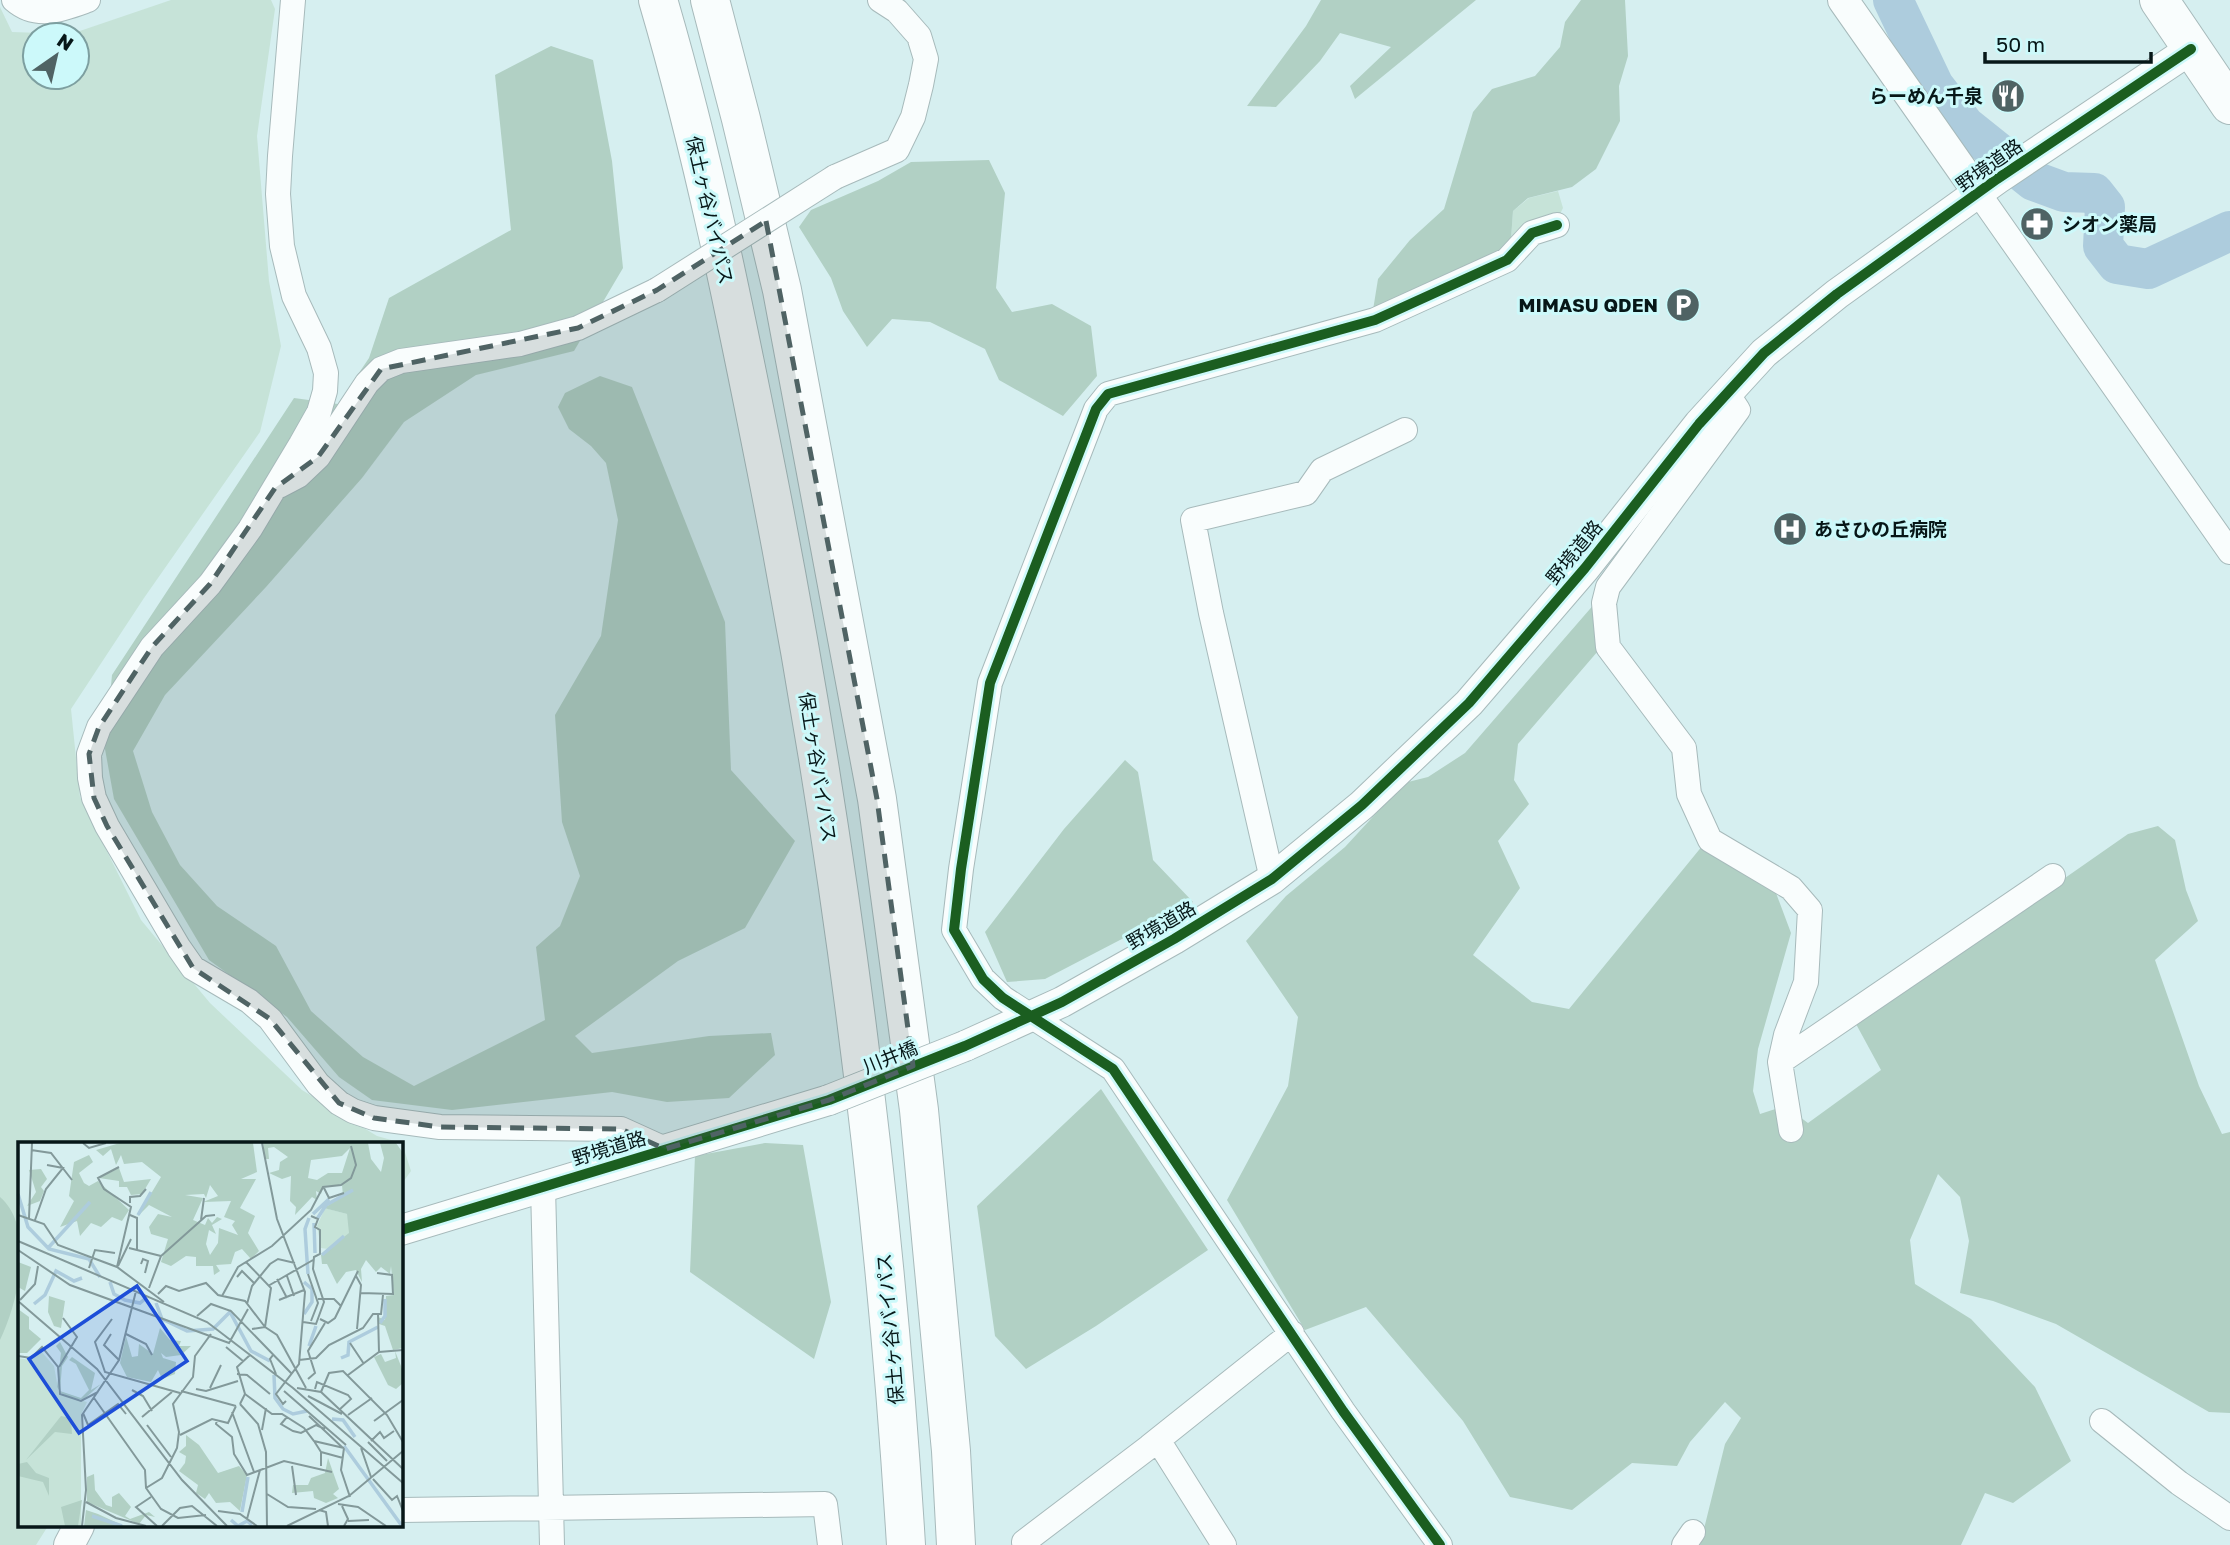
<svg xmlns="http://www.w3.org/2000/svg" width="2230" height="1545" viewBox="0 0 2230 1545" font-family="'Golos Text','Noto Sans JP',sans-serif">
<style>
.green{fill:#c6e3d8;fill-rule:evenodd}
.forest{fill:#b1d0c4}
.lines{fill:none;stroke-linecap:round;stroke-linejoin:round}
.river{stroke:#adccdd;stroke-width:40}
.minor-casing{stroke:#a7babb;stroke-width:26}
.tertiary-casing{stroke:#a7babb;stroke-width:32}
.trunk-casing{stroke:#a7babb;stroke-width:40}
.motorway-casing{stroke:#a7babb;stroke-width:40}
.minor{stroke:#f9fdfd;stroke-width:24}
.tertiary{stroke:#f9fdfd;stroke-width:30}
.trunk{stroke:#f9fdfd;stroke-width:38}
.motorway{stroke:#f9fdfd;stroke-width:38}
.minor-bridge-casing{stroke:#a7babb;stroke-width:26;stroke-linecap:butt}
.tertiary-bridge-casing{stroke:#a7babb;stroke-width:32;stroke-linecap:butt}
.minor-bridge{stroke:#f9fdfd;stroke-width:24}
.tertiary-bridge{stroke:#f9fdfd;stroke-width:30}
.cycleway-casing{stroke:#ccf9fa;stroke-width:15}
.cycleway{stroke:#1b5e20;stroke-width:10}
.marked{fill:#4f6364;fill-opacity:0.2;stroke:#4f6364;stroke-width:5;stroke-dasharray:14 9;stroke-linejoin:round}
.labels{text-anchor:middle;stroke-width:6;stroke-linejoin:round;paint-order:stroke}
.poi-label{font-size:19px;font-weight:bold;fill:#071718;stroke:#ccf9fa;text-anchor:end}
.street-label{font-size:19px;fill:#071718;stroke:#ccf9fa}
.inset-river{fill:none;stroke:#adccdd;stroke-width:3.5}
.inset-road{fill:none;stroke:#83999a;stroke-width:2}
.view{fill:#1d4ed8;fill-opacity:0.15;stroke:#1d4ed8;stroke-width:3.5}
.inset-edge{fill:none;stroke:#071718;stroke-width:3.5}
</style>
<rect width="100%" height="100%" fill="#d6eff0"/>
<path class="green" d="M171,0h100l4,9 -18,127 12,145 12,65 -21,86 -116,166 -73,111 9,88 61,123 69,83 92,87 75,46 25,7 9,28 -10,14v-41h-382v382h29l-12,19h-36v-1538l12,25 59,2zM35,35h42v42h-42z
M1558,191l5,17 -4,8 -48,23 2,-28 16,-13z"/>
<path class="forest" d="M1321,0h155l-121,99 -5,-13 41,-39 -51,-14 -20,28 -44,46 -29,-1 59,-80z
M1581,0h44l3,56 -9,30 1,35 -24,48 -24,18 -44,11 -15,13 -2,28 -10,13 -128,58 5,-31 32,-39 34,-31 29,-97 19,-23 43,-13 25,-29 5,-25z
M551,46l42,14 19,101 11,107 -49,83 -98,24 -72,47 -42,56 -96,109 -101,108 -32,56 19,61 28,53 37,41 59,40 35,65 52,46 51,29 131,-66 -9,-73 24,-21 20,-50 -18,-54 -7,-107 46,-79 17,-116 -12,-57 -15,-17 -22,-17 -11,-22 7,-14 35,-17 32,11 93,235 6,148 64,71 -50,87 -67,33 -103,75 17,17 117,-17 62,-3 4,22 -46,43 -62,4 -55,-10 -160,18 -80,-10 -33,-23 -52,-60 -78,-57 -95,-161 -9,-50 7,-74 182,-277 44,6 31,-46 20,-60 122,-68 -16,-155z
M989,160l16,33 -9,95 16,24 40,-8 39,22 6,50 -34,40 -64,-36 -14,-31 -55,-27 -38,-3 -25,28 -24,-36 -12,-33 -32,-51 12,-17 67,-29 33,-19z
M1596,602l2,49 -80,93 -4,36 15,24 -31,37 22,47 -47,67 59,47 37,7 134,-164 70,40 18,48 -33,116 -5,42 7,23 25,-8 23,17 73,-53 -25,-46 272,-190 30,-8 17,14 11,50 12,31 -43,39 44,126 23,48 8,-2v281l-21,-1 -153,-88 -63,-23 -33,-8 9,-52 -9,-44 -22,-23 -28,66 5,44 56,35 64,68 36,74 -58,42 -28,-10 -24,52h-261l25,-101 16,-26 -16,-16 -35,40 -13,24 -45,-3 -60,47 -62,-13 -47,-76 -97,-114 -61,23 -78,-130 61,-114 10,-69 -52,-76 40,-45 59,-49 59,-64 24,-6 37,-24z
M1125,760l13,12 15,88 40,42 -148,77 -38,3 -22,-50 79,-103z
M1101,1089l107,161 -112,76 -70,43 -31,-33 -18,-130z
M765,1143l38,2 28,157 -17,57 -124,-87 5,-116z
M0,1197c36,31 18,106 0,143z"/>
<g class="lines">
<path class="river" d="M1893,0l41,86 31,40 69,55 30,11 30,1 11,14 -2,39 14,18 31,5 82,-38"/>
<g class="minor-casing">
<path id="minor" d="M14,0c23,20 49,9 74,0
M293,0l-13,156 -2,38 4,52 12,50 25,52 7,25 -1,18 -6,21 -18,32 -51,85 -40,55 -58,63 -53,80 -10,27 1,24 4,20 13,28 72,122 14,20 56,33 21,18 48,65 21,19 14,8 21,7 66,9 181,2 44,20
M835,177l62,-27 16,-33 8,-32 5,-26 -7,-23 -22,-25 -17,-11
M1979,194l251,358
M1727,393l11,17 -130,177 -4,16 4,44 76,101 5,46 21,46 81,48 19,22 -4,72 -20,53 -6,27 11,68
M279,486l19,-10 20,-19 49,-74 14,-14 20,-8 119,-17 58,-16 79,-38
M1272,879l-61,-266 -18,-93 113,-27 16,-23 83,-40
M1780,1062l273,-186
M543,1187l9,358
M2102,1421l77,62 51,35
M1158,1440l66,105
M401,1510l424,-6 5,41
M1024,1542l125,-95 143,-114
M1440,1545l-97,-134 -230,-342 -110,-71 -20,-19 -29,-49 7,-61 29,-186 106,-274 12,-15 267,-74 132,-60 25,-27 25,-8
M1684,1545l9,-13"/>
</g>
<g class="tertiary-casing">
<path id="tertiary" d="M1843,0l136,194
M965,1046l97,-44 112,-63 98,-60 90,-74 107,-102 116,-135 114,-144 65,-71 73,-59 160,-115 194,-130
M401,1230l428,-130
M69,1545l10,-19"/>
</g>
<g class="trunk-casing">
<path id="trunk" d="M2159,0l71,105"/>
</g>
<g class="motorway-casing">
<path id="motorway" d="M658,0c45,153 77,311 108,468 70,355 118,715 140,1077
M710,0l31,119 41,171 95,509 42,311 32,341 5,94"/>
</g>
<use href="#minor" class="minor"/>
<use href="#tertiary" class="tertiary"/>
<use href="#trunk" class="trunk"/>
<use href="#motorway" class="motorway"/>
<g class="minor-bridge-casing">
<path id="minor-bridge" d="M657,290l178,-113"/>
</g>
<g class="tertiary-bridge-casing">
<path id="tertiary-bridge" d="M829,1100l136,-54"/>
</g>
<use href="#minor-bridge" class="minor-bridge"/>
<use href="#tertiary-bridge" class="tertiary-bridge"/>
<g class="cycleway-casing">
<path id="cycleway" d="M401,1230l428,-130 136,-54 97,-44 112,-63 98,-60 90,-74 107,-102 116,-135 114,-144 65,-71 73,-59 160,-115 194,-130
M1440,1545l-97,-134 -230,-342 -110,-71 -20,-19 -29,-49 7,-61 29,-186 106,-274 12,-15 267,-74 132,-60 25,-27 25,-8"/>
</g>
<use href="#cycleway" class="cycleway"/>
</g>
<path class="marked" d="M766,221l111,578 36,267 -84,34 -164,49 -44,-20 -181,-2 -66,-9 -35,-15 -69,-84 -77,-51 -86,-142 -13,-28 -5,-44 10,-27 53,-80 58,-63 65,-96 43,-31 63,-88 197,-41 79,-38z"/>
<defs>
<g id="restaurant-disc" transform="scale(1.75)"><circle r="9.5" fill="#4f6364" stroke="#ccf9fa"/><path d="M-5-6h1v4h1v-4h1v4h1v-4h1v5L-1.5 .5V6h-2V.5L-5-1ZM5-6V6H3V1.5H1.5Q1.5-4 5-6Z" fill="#fff"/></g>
<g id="pharmacy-disc" transform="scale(1.75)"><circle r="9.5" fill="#4f6364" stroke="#ccf9fa"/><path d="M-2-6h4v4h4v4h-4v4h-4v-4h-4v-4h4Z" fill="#fff"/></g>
<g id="parking-disc" transform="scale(1.75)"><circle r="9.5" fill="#4f6364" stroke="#ccf9fa"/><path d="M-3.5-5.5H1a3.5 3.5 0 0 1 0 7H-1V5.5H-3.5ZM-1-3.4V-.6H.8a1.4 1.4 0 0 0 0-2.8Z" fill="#fff"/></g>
<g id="hospital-disc" transform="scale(1.75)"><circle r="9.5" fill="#4f6364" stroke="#ccf9fa"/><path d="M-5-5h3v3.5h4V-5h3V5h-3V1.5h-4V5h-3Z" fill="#fff"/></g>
</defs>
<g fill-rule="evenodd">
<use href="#restaurant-disc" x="2008" y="96"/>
<use href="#pharmacy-disc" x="2037" y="224"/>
<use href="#parking-disc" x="1683" y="305"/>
<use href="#hospital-disc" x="1790" y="529"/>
</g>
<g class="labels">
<g class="poi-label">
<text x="1983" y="103">らーめん千泉</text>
<text x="2062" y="231" text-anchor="start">シオン薬局</text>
<text x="1658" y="312">MIMASU QDEN</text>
<text x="1814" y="536" text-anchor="start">あさひの丘病院</text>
</g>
<g class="street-label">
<text transform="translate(1989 165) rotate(-35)" y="7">野境道路</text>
<text transform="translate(710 210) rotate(77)" y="7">保土ヶ谷バイパス</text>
<text transform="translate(1574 552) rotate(-51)" y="7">野境道路</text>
<text transform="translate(818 767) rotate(81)" y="7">保土ヶ谷バイパス</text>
<text transform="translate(1161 925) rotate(-30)" y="7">野境道路</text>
<text transform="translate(890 1057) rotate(-22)" y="7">川井橋</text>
<text transform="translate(609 1148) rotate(-17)" y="7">野境道路</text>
<text transform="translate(890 1329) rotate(-95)" y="7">保土ヶ谷バイパス</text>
</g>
</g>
<g transform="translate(18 1142)">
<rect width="385" height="385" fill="#d6eff0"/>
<path d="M307,66l22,6 2,7v13l-21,15 -7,-1 -4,-22zM22,208l14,16 5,28 28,8 -6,13v111h-63v-168l13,2z" fill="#c6e3d8"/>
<path d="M102,1h133l4,29 -16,7h15l-16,29 15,8 -7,17 11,18 -8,8 -9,-10 -7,3 -4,12 -15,1 4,6 -6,4 -1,-9h-17v-9l-10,-1 -15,10 -10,-4 7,-23 -17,-5 -2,-7 9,-13 14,3 -23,-12 -12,12 24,-40 -19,-15 -18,2 -3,-9 -5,10 -5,-16 -8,7 -7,-6zM192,43l8,11 -15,6 28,-1 -7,16 11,4 -3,4 6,10 -19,-7 -1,15 -8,12 -4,-11 3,-14 7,4 -4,-9 10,-6 -5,-2 -5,6 -4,-5 -3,7 -12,-5 10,-22 -18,-3 19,-1 2,4zM245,1h105l3,16 10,13 3,-14 -4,-15h16l7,10v195l-10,2 -8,-24 -6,-2 -1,-7 7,3 1,-24 8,-1 -3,-29 -1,8 -9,-7 -5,5 -10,-12 -5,9 1,13 -6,-12 -10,2 -9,12 -10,-20h-5l-1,-9 28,-22 -2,-19 -23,-6 19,-12 -1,-11 -18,1 -3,8 -5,-3 1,9 -5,-3 -17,18 1,-8 -6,-6 1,-25 -9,3 -13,-6 10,-3 1,-8 8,-5 -14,-10 -6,1 1,11h-4zM332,6l-8,25h-14l-11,7 -9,-2 3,-18 31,-4zM71,13l4,7 -14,11 5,10 5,3 9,-5 31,29 -7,11 -10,-4 -11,10 -10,-4 -11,13 -3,-15 -17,6 14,-26 -5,-5 5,-34zM101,26l5,14 27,-3 -9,15 -11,1 -4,-8h-8v-6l-20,-3zM23,27l6,10 -6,8 3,4 -4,10 -13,5 9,-14 -7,-22zM0,120l13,5 -6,24 -7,-4zM31,154l16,5 -4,27 -7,-2 -6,-14zM0,167l11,8v12l12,10 -14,14h-9zM142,186l10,12 11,1 -2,5h12l-10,9 -15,2 -5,-4 2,5 13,4 -1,12 -13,5 -4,-9 -7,12 -24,-5 -7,-14 6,-27 6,21 6,-1 1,-12 14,10zM42,200l8,15 -6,9 -2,25 21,7 8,-8 -13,-26 -7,-4 3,-3 23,16 -4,17 10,-6 -18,16 -12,-2 -10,-5 -4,-6 4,-34 -5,-7zM377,209l8,20v12l-7,6 -8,-4 -14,-28 7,-3 4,8 11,-4zM43,274l10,2 1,16 -17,-2 -29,28zM168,293l13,10 19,28 21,-7 8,9 -7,36 -10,-9 -14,1 -7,-10 -4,6 -9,-6 2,-8 -19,-14 6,-8 1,-7 -7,-4 7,-6zM310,316l11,31 -6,5 5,4 -12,5 -12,-5 -1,-7 -21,2 1,-8h15l3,-7 14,-5zM9,320l9,11 13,5v18l-6,-14 -25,-6v-12zM76,332l1,16 11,15 6,2v-10l7,-4 12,14 -6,9 5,3 19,-7 6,5 -9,-2 -7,9 -52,-22v-25zM64,358l-4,26h-13l-4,-19zM68,368l12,4 26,12h-40z" fill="#b1d0c4" fill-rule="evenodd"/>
<path class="inset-river" d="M0,52l10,33 21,22 40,10 11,18M295,72l16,-15M120,73l13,-23M299,77l9,-14 27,-15M296,81l1,30M30,106l42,-46M304,113l22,-19M290,132l-3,-45 4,-11M92,140l4,12 11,6 15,3 6,-5M286,140l8,7v13l-8,12M138,161l6,16 25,12 26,-2 17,-17 21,39 19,10M16,162l11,-9 11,-24 18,10 8,-3M362,181l5,-7v-17M291,204l7,-20M323,216l7,-3 1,-13 29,-15M256,233l1,23 8,11 10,5 14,-3M314,277l11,1 12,17M326,304l58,80M224,370l6,-35M74,374l30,10M213,378l7,6 9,-5 5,4"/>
<path class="inset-road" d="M65,1l6,5 17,-5M244,1l15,76 28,73 -6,72 -23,30 7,10 3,-3M13,8l20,3 21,27M306,46l5,10 15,-5M112,61v-6l10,-1 6,-7M0,73l26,9 14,21 59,22 47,35M112,73l7,3v33M11,76l3,-75M17,78l11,-31 17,-21 -16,-3M183,78l3,-22M0,99l189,81 86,66 110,95M111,106l32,8M0,108l52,35 159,58 19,-34M228,120l25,26 -6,39M123,122l2,-5 5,2 -3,12M100,124l13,-27M99,125l14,-60 -27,-18 -6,-11 21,-11M71,126l6,-18 20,3M290,132l10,29 -7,18M269,134l7,20M338,134l5,9 -4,44M219,135l5,-6 13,13M259,137l10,19M250,144l45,-26M131,146l12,-32 45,-40 9,-1M343,151l32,1 -1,-19 -15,-2M140,152l8,-8 13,5 27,-8 12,12 27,6 20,26M204,154l16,-29 34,-21 39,-36 12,-23 18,-2 10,-7 5,-13 -5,-19M300,157h16l7,7M2,158l15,-16 3,-18M261,158l25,-10M0,159l79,68 85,111 45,46M229,162l5,-18 18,-22 8,-5 17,4M360,172l1,38M179,174l14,-12 20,7 60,62M94,177l-17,23 10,30 75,21M302,177l8,4 7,-5 23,-47M285,180l13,2 8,-22 -11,-33 1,-12 6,-3v-24l-5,-3 3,-8 -7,-3M234,187l13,-2 12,8 29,53M93,192l-7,11 15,15M108,192l20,10 6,11M332,201l14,21M208,205l17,14M255,213l-3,4 6,15M0,214l13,2 11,-11 16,20 2,27 21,7 17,-9M281,218l17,-2 13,-13 34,-17 10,-14h8l2,-19M41,225l18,-30 -14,-19M219,232l10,1 23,19M330,233l31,-23 24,-2M290,237l7,-6 -7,-22 17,-28M192,246l11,-23M279,246l24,4 82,77M178,247l10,2 32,-10M297,247l2,-7 31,13 3,4 -12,11M114,248l11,6 9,15M163,249l55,15M266,249l62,54M303,250l8,-19 14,-2 44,44 16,27M227,252l27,20h10l22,14 10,13 30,7M290,254l34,18M76,256l51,72 1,18 15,21 17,9 28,-3M222,262l18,20 8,28 1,74M222,262l5,-10 -8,-27 13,-12M214,270l22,60M65,271l5,12 30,-21 8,10M330,273l24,-17M291,274l34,32M124,275l30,-25M269,275l-6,7 12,7 8,2 15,-8 9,4M199,278l-1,4 16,13 2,17 13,21 37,-14 48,11M356,279l29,-21M129,283l24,32M244,288l4,-22M162,293l32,-16 16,4 8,-17M296,299l7,11v14M353,299l9,-9 4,6 10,-7M350,300l19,19M326,306l-3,22 9,27M343,306l10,29M303,310l22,6M274,324l4,29M355,337l19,21 5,-4 6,15M128,346l16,-10 15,-30 2,-16 -6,-28 20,-27 2,-21 16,-22M249,352l21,13 28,2M133,355l-15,10 21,19M68,360l30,16 30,8M320,362l20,3 28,19M324,364l6,13 -4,7M301,368l7,2 2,14M200,369l22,3 17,12M229,377l13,-49M330,379l21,-1M64,384l4,-36 -4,-75 37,-55 17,-69M144,384l18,-18 12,-2 25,20M269,384l62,-30 54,-45"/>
<path class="view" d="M119,144l50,75 -108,72 -50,-74z"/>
<rect width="385" height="385" class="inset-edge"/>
</g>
<g transform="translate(56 56) rotate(34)"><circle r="33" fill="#ccf9fa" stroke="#7d9fa0" stroke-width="2"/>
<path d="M0-5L12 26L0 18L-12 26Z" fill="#4f6364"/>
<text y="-10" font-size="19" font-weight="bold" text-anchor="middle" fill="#071718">N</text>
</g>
<path d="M1985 52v10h166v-10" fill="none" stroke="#071718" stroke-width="3.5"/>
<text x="1996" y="52" font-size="21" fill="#071718" stroke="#ccf9fa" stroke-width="5" paint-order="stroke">50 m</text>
</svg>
